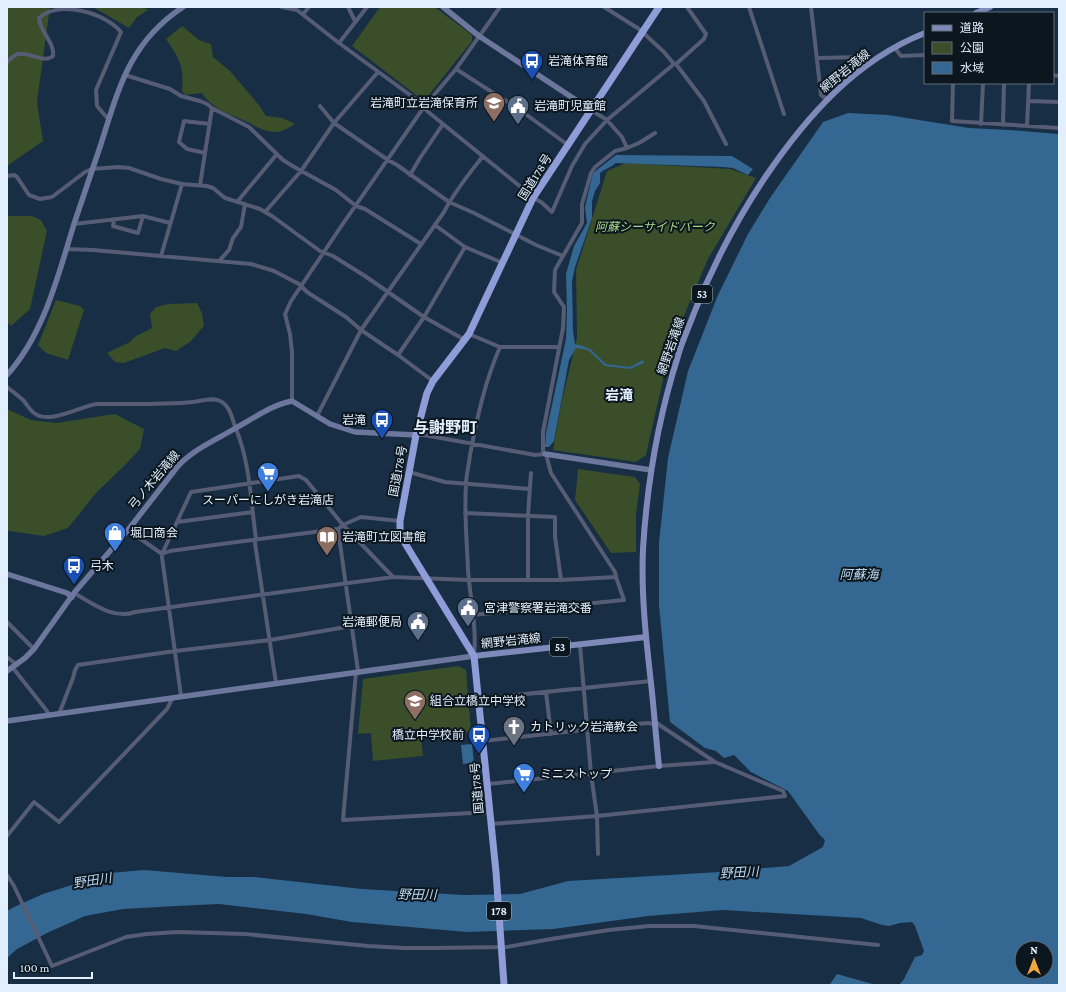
<svg xmlns="http://www.w3.org/2000/svg" width="1066" height="992" viewBox="0 0 1066 992" font-family="'Crimson Pro','Noto Sans JP',serif">
<style>
.green{fill:#394e29}
.water{fill:#346792;fill-rule:evenodd}
.lines{fill:none;stroke-linecap:round;stroke-linejoin:round}
.street{stroke:#565c74;stroke-width:4}
.secondary{stroke:#6d769c;stroke-width:5.5}
.primary{stroke:#7f8abb;stroke-width:6}
.highway{stroke:#8e9cd7;stroke-width:7}
.labels{text-anchor:middle;stroke-width:4;stroke-linejoin:round;paint-order:stroke}
.shield{fill:#0c161f;stroke:#a1aebb;stroke-width:1}
.shield-label{font-size:11px;font-weight:bold;fill:#e1effe}
.poi-label{font-size:12px;fill:#e1effe;stroke:#0c161f;text-anchor:start}
.street-label{font-size:12px;fill:#e1effe;stroke:#0c161f}
.park-label{font-size:12px;font-style:italic;fill:#a7d685;stroke:#0c161f}
.water-label{font-size:13px;font-style:italic;fill:#bbd7f1;stroke:#0c161f}
.quarter-label{font-size:14px;font-weight:bold;fill:#e1effe;stroke:#0c161f}
.district-label{font-size:16px;font-weight:bold;fill:#e1effe;stroke:#0c161f}
</style>
<rect width="100%" height="100%" fill="#172e44"/>
<path class="green" d="M7,7h43l-13,95 6,39 -36,25z
M93,7h50l5,3 -11,7 -8,11z
M380,7h55l37,28v6l-48,60 -72,-55z
M182,26l17,14 12,4 2,13 16,13 30,35 7,11 17,2 12,6c-4,2 -9,6 -14,7 -14,4 -26,-6 -38,-11 -15,-7 -32,-12 -41,-27l-17,2 -3,-4c2,-24 -2,-32 -16,-52z
M626,163l104,6 26,9 -48,81 -38,90 -24,106 -10,7 -83,-12 9,-50 15,-62 -1,-68 31,-99z
M9,216h23l9,4 6,11 -17,78 -19,17 -4,-4v-105z
M56,300l24,6 4,4 -16,50 -22,-7 -8,-8z
M197,303l5,10 2,13 -14,16 -14,9 -11,-3 -41,15 -9,-1 -8,-9 23,-11 6,-6 16,-8 -2,-14 6,-7 13,-3z
M7,409l24,11 25,3 59,-9 29,15 -4,20 -16,17 -28,27 -28,35 -24,8 -35,-5 -2,-1z
M578,469l57,8 5,7 -4,30v38l-25,1 -36,-53z
M458,666l8,4 5,62 -50,5 2,19 -50,5 -2,-28 -13,1 5,-55z"/>
<path class="water" d="M848,113l40,2 81,13 40,2 50,4v851h-160l5,-6 11,-22 7,-2 2,-4 -9,-25 -3,-4 -12,1 -11,3 -7,-1 -21,-7 -138,-8 -75,6 -95,13 -86,3 -115,-10 -46,-8 -87,-10 -43,2 -53,3 -38,7 -38,17 -30,16 -10,9v-47l7,-4 29,-13 67,-21 34,-3 83,7h27l108,12 102,6 56,-1 48,-13 152,-9 69,-6 34,-19 2,-7 -6,-6 -31,-43 -37,-19 -17,-17 -10,3 -8,-7 -11,-3 -35,-26 -11,-117v-62l9,-85 20,-87 30,-76 30,-61 22,-36 53,-76zM1022,948h24v24h-24z
M616,155l116,1 21,13 -5,6 -15,-7 -10,-1 -107,-4c-5,4 -11,6 -16,10v10l-5,8 -3,10v17l-17,49 -3,14 1,50 2,13 8,2 7,3 16,15 24,3 13,-7 1,3 -14,6 -25,-3 -17,-16 -12,-2 -7,12 -15,81 -5,6h-4l1,-14 20,-94 1,-29 -1,-36 8,-28 13,-23 -2,-16 8,-34z
M472,744l2,19 -11,1 -2,-19z
M837,974l39,11 -46,-1z"/>
<g class="lines">
<path class="street" d="M282,7l15,3 42,33 82,60 6,8 95,77 13,7
M348,7l7,14
M604,7l35,22 25,23 10,12
M749,7l35,107
M811,7l10,88 6,4
M303,14l6,-7
M339,43l28,-36
M894,47l7,9 24,-1
M817,58l44,-1 7,7
M7,62c3,-3 7,-7 11,-8 11,-3 25,10 35,2 2,-13 -13,-24 -14,-38 20,-18 65,-6 82,14l-25,58 1,16 12,14
M676,64l28,37 22,43
M456,69l64,41 48,35
M125,75l45,14 11,7 19,5 7,3 5,4 37,19 34,33 13,8 40,22 20,16 9,3 56,35
M1053,75l6,1
M953,83l-1,38 107,7
M1028,101l31,1
M320,106l14,17 54,37 9,5 52,37 25,11 62,32 27,11
M981,124l2,-41
M1003,125l1,-42
M1027,126l2,-43
M627,148l12,-5 16,-10
M205,153l-18,-4 -8,-7 5,-21 26,3
M410,175l10,-17 23,-34
M7,176l7,-1 3,2 12,18 11,4 12,-2 33,-25 7,-3 26,-2 11,1 32,11 21,5 25,2 6,2 12,10 35,11 12,7 48,35 13,5 32,20 59,41 41,23
M200,185l12,-77
M533,198l8,4 11,10 20,-46 13,-22 22,-24 67,-56h2l28,-25 2,-5 -19,-27
M237,202l40,-48
M265,212l36,-41 33,-48 44,-51
M114,220l-1,6 25,7 5,-17
M74,224l69,-8 27,7
M435,225l30,22 38,16
M66,249l27,1 158,14 23,7 25,13 8,8 39,25 15,13 37,25 35,26
M161,256l21,-72
M219,261l10,-11 4,-12 8,-11 4,-23
M469,334l31,13h59
M398,355l26,-38 41,-70
M7,387c6,5 12,9 17,14 3,4 6,9 10,12 15,12 45,-6 62,-9 32,0 65,1 97,-2 9,-1 19,-5 27,-1 11,5 12,19 16,28 14,34 15,74 20,110l-1,4 21,140
M292,401v-49l-2,-18 -5,-20 6,-13 49,-73 84,-121 32,-38 44,-62
M317,416l44,-86 83,-118c10,-20 25,-38 39,-56
M416,435h8l111,20 10,-1
M543,454v-22l20,-104 1,-21 -10,-15 1,-22 27,-47v-19l9,-31 4,-6 20,-16 12,-3 -5,-11 -15,-17 -16,-10
M548,455l-1,3 4,15 64,99 1,5
M409,472l36,10 85,7
M465,513l90,4v19l6,44
M177,522l76,-10
M128,530l34,24
M162,554l8,-3 44,-6 124,-16
M528,580v-65l3,-42
M74,593c18,10 39,27 61,19l258,-35 76,3h92l55,-3 8,23 -152,15
M7,622l27,27
M580,645l11,129 6,42 1,38
M474,655c3,-28 -4,-57 -6,-85 -1,-28 -4,-57 -2,-85 0,-10 3,-20 4,-30 7,-37 15,-74 30,-108
M7,657l10,8
M13,668l34,43 2,4
M358,671l-20,-142 5,-4 18,-8 39,4
M356,672l-13,148 147,-8
M546,692l5,42
M181,696l-19,-139v-3l29,-62 108,-16 7,4 37,45 50,52
M478,699l173,-18
M59,714l14,-36 2,-8 3,-5 97,-14 95,-11 82,-14
M483,741l164,-18 8,1
M488,784l171,-18 55,-4
M491,824l106,-8 188,-20 -2,-5 -68,-29 -60,-40
M7,836l27,-34 25,20 108,-113 6,-12
M7,875l7,11 38,80 74,-29 21,-3 30,-2 68,2 123,12 36,2h29l74,-1 44,-8 58,-9 40,-4h45l184,19"/>
<path class="secondary" d="M443,7l36,29 112,74
M7,375c37,-41 51,-99 67,-151 9,-27 18,-53 27,-80 18,-57 29,-102 82,-137
M545,454l106,16
M7,574l60,19 5,4
M7,671l18,-13 9,-9 40,-56 54,-63 50,-64c16,-17 36,-25 56,-37 19,-10 37,-24 58,-28l38,23 25,8 61,3
M7,721l467,-65"/>
<path class="primary" d="M976,13l14,-6
M474,656l172,-19
M659,766c-3,-28 -5,-56 -8,-83 -5,-44 -10,-89 -8,-134 4,-66 15,-130 35,-193 4,-15 11,-29 16,-43 19,-48 43,-94 72,-137 41,-60 90,-116 159,-143"/>
<path class="highway" d="M504,985l-8,-113 -22,-216 -71,-116 -3,-9v-10l16,-86 11,-42 6,-12 36,-47 64,-136 126,-191"/>
</g>
<defs>
<g id="bus-pin" transform="scale(1.15)"><path d="M0 17L-7.5 6A9.5 9.5 0 1 1 7.5 6Z" fill="#1a4fb4" stroke="#0c161f"/><path d="M-5-6H5V4H4V6H2V4H-2V6H-4V4H-5ZM-3.5-4V0h7V-4ZM-3.5 1.2v1.5H-2V1.2ZM2 1.2v1.5H3.5V1.2Z" fill="#fff"/></g>
<g id="school-pin" transform="scale(1.15)"><path d="M0 17L-7.5 6A9.5 9.5 0 1 1 7.5 6Z" fill="#8d6e63" stroke="#0c161f"/><path d="M0-5L7-2L0 1L-7-2ZM-4 1L0 2.5L4 1V4Q0 6-4 4Z" fill="#fff"/></g>
<g id="civic-pin" transform="scale(1.15)"><path d="M0 17L-7.5 6A9.5 9.5 0 1 1 7.5 6Z" fill="#5c6f8a" stroke="#0c161f"/><path d="M-.6-6.5H3V-4.5H.6V-3L4-1V1h2V6H-6V1h2V-1L-.6-3ZM-1.2 2.5V6h2.4V2.5Z" fill="#fff"/></g>
<g id="supermarket-pin" transform="scale(1.15)"><path d="M0 17L-7.5 6A9.5 9.5 0 1 1 7.5 6Z" fill="#3f7fe0" stroke="#0c161f"/><path d="M-6-5.5h2.5l.6 2H6L4.5 2H-2.5L-4.4-4H-6ZM-1.5 3.2a1.3 1.3 0 1 0 .1 0ZM3 3.2a1.3 1.3 0 1 0 .1 0Z" fill="#fff"/></g>
<g id="shop-pin" transform="scale(1.15)"><path d="M0 17L-7.5 6A9.5 9.5 0 1 1 7.5 6Z" fill="#3f7fe0" stroke="#0c161f"/><path d="M-5-2.5h2.3a2.7 3.5 0 0 1 5.4 0H5L5.5 6h-11ZM-1.5-2.5h3a1.5 2.3 0 0 0-3 0Z" fill="#fff"/></g>
<g id="library-pin" transform="scale(1.15)"><path d="M0 17L-7.5 6A9.5 9.5 0 1 1 7.5 6Z" fill="#8d6e63" stroke="#0c161f"/><path d="M-6-4Q-3-5.5-.7-3.5V5Q-3 3-6 4ZM6-4Q3-5.5 .7-3.5V5Q3 3 6 4Z" fill="#fff"/></g>
<g id="church-pin" transform="scale(1.15)"><path d="M0 17L-7.5 6A9.5 9.5 0 1 1 7.5 6Z" fill="#6b7280" stroke="#0c161f"/><path d="M-1.2-6h2.4v3.5h3.3v2.4h-3.3V6h-2.4V-.1h-3.3v-2.4h3.3Z" fill="#fff"/></g>
</defs>
<g fill-rule="evenodd">
<use href="#bus-pin" x="532" y="61"/>
<use href="#school-pin" x="494" y="103"/>
<use href="#civic-pin" x="518" y="106"/>
<use href="#bus-pin" x="382" y="420"/>
<use href="#supermarket-pin" x="268" y="473"/>
<use href="#shop-pin" x="115" y="533"/>
<use href="#library-pin" x="327" y="537"/>
<use href="#bus-pin" x="74" y="566"/>
<use href="#civic-pin" x="468" y="608"/>
<use href="#civic-pin" x="418" y="622"/>
<use href="#school-pin" x="415" y="701"/>
<use href="#church-pin" x="514" y="727"/>
<use href="#bus-pin" x="479" y="735"/>
<use href="#supermarket-pin" x="524" y="774"/>
</g>
<g class="labels">
<g class="shield">
<rect x="692" y="285" width="20" height="18" rx="3"/>
<rect x="550" y="638" width="20" height="18" rx="3"/>
<rect x="487" y="902" width="24" height="18" rx="3"/>
</g>
<g class="shield-label">
<text x="702" y="298">53</text>
<text x="560" y="651">53</text>
<text x="499" y="915">178</text>
</g>
<g class="poi-label">
<text x="548" y="65">岩滝体育館</text>
<text x="478" y="107" text-anchor="end">岩滝町立岩滝保育所</text>
<text x="534" y="110">岩滝町児童館</text>
<text x="366" y="424" text-anchor="end">岩滝</text>
<text x="268" y="504" text-anchor="middle">スーパーにしがき岩滝店</text>
<text x="130" y="537">堀口商会</text>
<text x="342" y="541">岩滝町立図書館</text>
<text x="90" y="570">弓木</text>
<text x="484" y="612">宮津警察署岩滝交番</text>
<text x="402" y="626" text-anchor="end">岩滝郵便局</text>
<text x="430" y="705">組合立橋立中学校</text>
<text x="530" y="731">カトリック岩滝教会</text>
<text x="464" y="739" text-anchor="end">橋立中学校前</text>
<text x="540" y="778">ミニストップ</text>
</g>
<g class="street-label">
<text transform="translate(845 71) rotate(-39)" y="4">網野岩滝線</text>
<text transform="translate(535 177) rotate(-58)" y="4">国道178号</text>
<text transform="translate(671 346) rotate(-71)" y="4">網野岩滝線</text>
<text transform="translate(398 471) rotate(-79)" y="4">国道178号</text>
<text transform="translate(154 480) rotate(-50)" y="4">弓ノ木岩滝線</text>
<text transform="translate(511 641) rotate(-6)" y="4">網野岩滝線</text>
<text transform="translate(477 788) rotate(-95)" y="4">国道178号</text>
</g>
<g class="park-label">
<text x="655" y="231">阿蘇シーサイドパーク</text>
</g>
<g class="water-label">
<text x="859" y="579">阿蘇海</text>
<text transform="translate(739 872) rotate(-3)" y="5">野田川</text>
<text transform="translate(92 880) rotate(-9)" y="5">野田川</text>
<text transform="translate(417 894) rotate(1)" y="5">野田川</text>
</g>
<g class="quarter-label">
<text x="619" y="400">岩滝</text>
</g>
<g class="district-label">
<text x="445" y="433">与謝野町</text>
</g>
</g>
<rect width="1066" height="992" fill="none" stroke="#e1effe" stroke-width="16"/>
<rect x="924" y="12" width="130" height="72" fill="#0c161f" stroke="#616d78"/>
<rect x="932" y="25" width="20" height="6" fill="#7f8abb" stroke="#616d78"/>
<text x="960" y="32" font-size="12" fill="#e1effe">道路</text>
<rect x="932" y="42" width="20" height="12" fill="#394e29" stroke="#616d78"/>
<text x="960" y="52" font-size="12" fill="#e1effe">公園</text>
<rect x="932" y="62" width="20" height="12" fill="#346792" stroke="#616d78"/>
<text x="960" y="72" font-size="12" fill="#e1effe">水域</text>
<g transform="translate(1034 960)"><circle r="19" fill="#0c161f" stroke="#616d78"/>
<path d="M0-3L7 15L0 10L-7 15Z" fill="#f0a63f"/>
<text y="-6" font-size="11" font-weight="bold" text-anchor="middle" fill="#e1effe">N</text>
</g>
<path d="M14 972v6h78v-6" fill="none" stroke="#e1effe" stroke-width="2"/>
<text x="20" y="972" font-size="12" fill="#e1effe" stroke="#0c161f" stroke-width="3" paint-order="stroke">100 m</text>
</svg>
